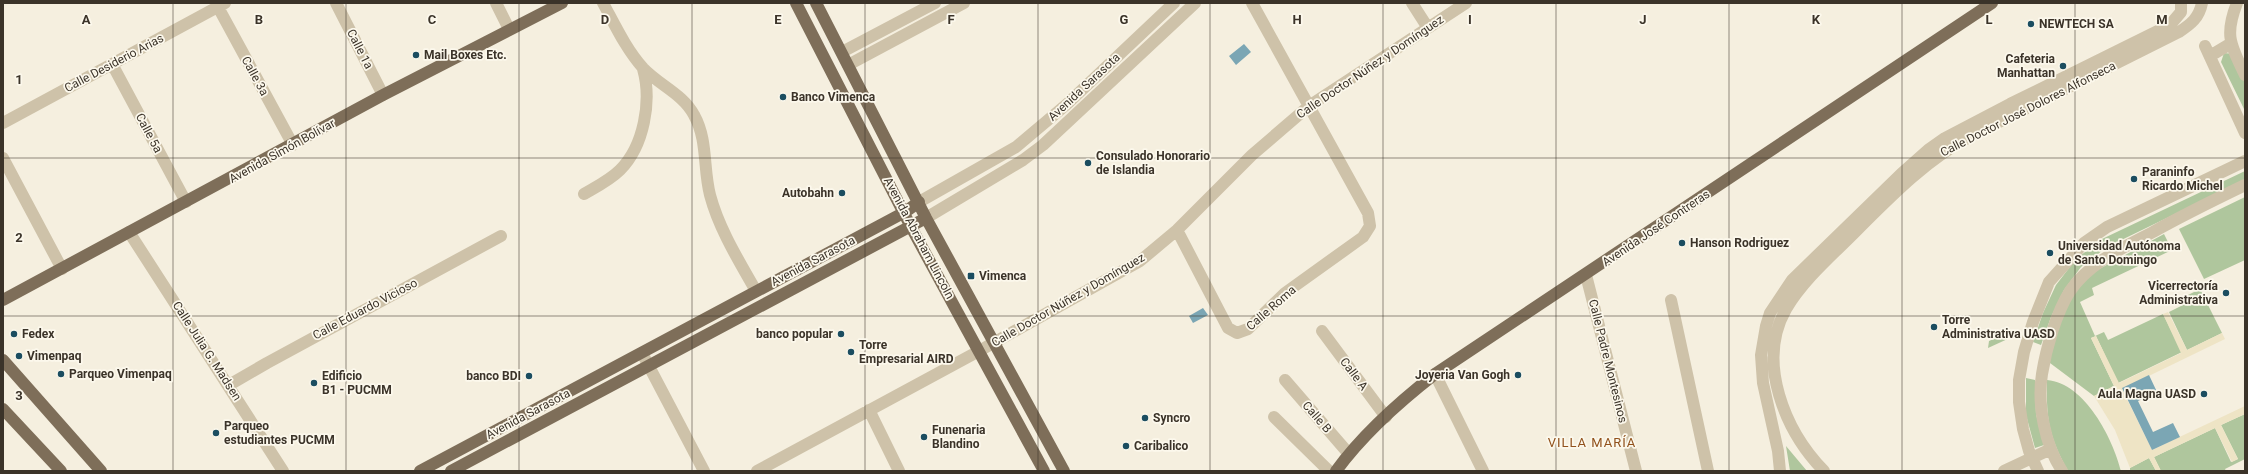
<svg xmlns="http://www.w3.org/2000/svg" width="2248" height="474" viewBox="0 0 2248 474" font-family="Roboto,sans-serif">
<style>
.green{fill:#afc69d}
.plaza{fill:#eee4c5}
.water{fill:#7ba6b4}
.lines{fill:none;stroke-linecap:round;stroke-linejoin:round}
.minor{stroke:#cec2a9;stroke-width:12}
.major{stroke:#7e6e59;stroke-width:12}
.grid{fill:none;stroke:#3b3329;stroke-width:1;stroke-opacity:0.55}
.poi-dot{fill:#1b4d60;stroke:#fcf8ec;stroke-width:1.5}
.labels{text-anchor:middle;stroke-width:3.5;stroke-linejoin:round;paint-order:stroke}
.poi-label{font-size:12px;font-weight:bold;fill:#3b3329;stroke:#fcf8ec;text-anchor:start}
.street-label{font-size:12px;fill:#3b3329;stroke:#fcf8ec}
.neighbourhood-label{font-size:13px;letter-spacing:1px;fill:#91511c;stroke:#fcf8ec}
.grid-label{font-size:13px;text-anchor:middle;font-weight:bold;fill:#3b3329;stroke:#fcf8ec;stroke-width:3.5;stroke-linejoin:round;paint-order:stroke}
</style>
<rect width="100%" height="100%" fill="#f5efdf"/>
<path class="green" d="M2224,53l10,1 11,23v34l-24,-49z
M2245,171v9l-138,67 -26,20 -17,23 -13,27 -10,28 -8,-3 10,-29 13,-28 20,-26 26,-20z
M2245,197v63l-41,19 -25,-50z
M2164,234l8,16 -80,38 2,7 -14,7 15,34 9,-4 4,8 55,-26 19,38 -64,31 -22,-47 -5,2 23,48 -20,10 -48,-36 24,-61 20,-25z
M2200,289l22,44 -35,17 -18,-38 18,-9 -3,-6z
M1997,334l15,3 -24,11 1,-7 7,-3z
M2026,378l9,2 1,34 8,31 -9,3 -9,-33z
M2047,380c38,3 66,59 74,91h-53c-19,-35 -22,-52 -21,-91z
M2245,414v45l-20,10 1,2h-65l-7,-14 61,-29 16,34 7,-3 -17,-34z
M1786,446l21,25h-17z
M2149,458l7,13h-26v-3z"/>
<path class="plaza" d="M2168,312l19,38 35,-17 3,6 -103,50 30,61 93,-44v8l-24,11 17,34 -6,3 -17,-34 -61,29 7,14h-5l-7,-13 -19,10 -15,-38 -21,-34 20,-10 -23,-48 5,-2 23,47 62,-30 -18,-39z"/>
<path class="water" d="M1244,44l7,8 -15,13 -7,-9z
M1203,308l5,7 -15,8 -4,-7z
M2149,375l8,17 -19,9 15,31 20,-9 7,14 -28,13 -30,-62z"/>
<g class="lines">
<path class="minor" d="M336,3l47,92
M496,3l13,26
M603,3c12,22 23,46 40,65 16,17 40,26 51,47 14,25 9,53 16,80 9,34 29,66 46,96
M1412,3l16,25
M2237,3c-13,33 -6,42 8,72
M218,7l75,138
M2205,46l40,87
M842,52l93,-49
M2210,56l20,-12
M112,64l74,138
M848,65l116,-62
M3,123l222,-120
M3,158l59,111
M584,194c12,-7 26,-14 36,-24 24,-24 32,-69 23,-101
M919,202l97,-55 51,-43 107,-101
M926,218l97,-58 20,-15 152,-142
M1177,230l51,98 9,5 11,-4 37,-36 78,-56 7,-11 -2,-13 -116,-210
M129,232l154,239
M1586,275l50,196
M1671,300l37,171
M1322,331l64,86
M642,353l62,118
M1435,374l48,97
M1285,380l64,74
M229,385l38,-22 234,-127
M869,410l30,61
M1274,417l55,54
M757,471l222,-120 161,-90 37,-31 75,-75 57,-49 157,-103
M1780,471l-2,-20 -15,-68 -2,-28 5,-29 4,-13 22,-33 109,-106 27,-24 17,-12 65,-34 160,-79 11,-13v-9
M1824,471c-39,-40 -68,-109 -38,-162 19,-32 50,-57 75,-83 34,-34 67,-67 110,-90l208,-104c12,-8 20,-14 23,-29
M2004,471l47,-22
M2038,471l-9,-20 -6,-22 -4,-27v-22l5,-28 9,-30 16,-40 35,-39 23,-16 138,-66
M2062,471c-17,-26 -25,-66 -20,-97 4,-25 14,-61 28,-83 20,-29 53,-43 83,-59 30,-17 61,-32 92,-47"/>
<path class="major" d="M796,3l115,224 133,244
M816,3l110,215 138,253
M3,300l380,-205 179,-92
M3,360l98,111
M3,409l58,62
M420,471l485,-259 14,-10
M451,471l475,-253
M1336,471c27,-37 63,-69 99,-97l557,-371"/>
</g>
<path class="grid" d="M173,3v468M346,3v468M519,3v468M692,3v468M865,3v468M1038,3v468M1210,3v468M1383,3v468M1556,3v468M1729,3v468M1902,3v468M2075,3v468M3,158h2242M3,316h2242"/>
<g class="poi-dot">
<circle cx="2031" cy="24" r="4"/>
<circle cx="416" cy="55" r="4"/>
<circle cx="2063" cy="66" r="4"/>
<circle cx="783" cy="97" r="4"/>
<circle cx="1088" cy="163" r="4"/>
<circle cx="2134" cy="179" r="4"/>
<circle cx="842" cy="193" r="4"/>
<circle cx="1682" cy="243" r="4"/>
<circle cx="2050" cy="253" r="4"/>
<rect x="967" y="272" width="8" height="8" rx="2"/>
<circle cx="2226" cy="293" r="4"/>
<circle cx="1934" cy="327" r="4"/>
<circle cx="14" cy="334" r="4"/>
<circle cx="841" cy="334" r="4"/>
<circle cx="851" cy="352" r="4"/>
<circle cx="19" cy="356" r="4"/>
<circle cx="61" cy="374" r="4"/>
<circle cx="1518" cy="375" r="4"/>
<circle cx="529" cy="376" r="4"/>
<circle cx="314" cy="383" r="4"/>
<circle cx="2204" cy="394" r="4"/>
<circle cx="1145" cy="418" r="4"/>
<circle cx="216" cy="433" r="4"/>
<circle cx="924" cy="437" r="4"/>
<circle cx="1126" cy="446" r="4"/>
</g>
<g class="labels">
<g class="poi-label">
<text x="2039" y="28">NEWTECH SA</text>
<text x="424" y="59">Mail Boxes Etc.</text>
<text x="2055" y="63" text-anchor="end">Cafeteria<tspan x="2055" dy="14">Manhattan</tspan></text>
<text x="791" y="101">Banco Vimenca</text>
<text x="1096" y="160">Consulado Honorario<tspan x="1096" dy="14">de Islandia</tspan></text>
<text x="2142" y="176">Paraninfo<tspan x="2142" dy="14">Ricardo Michel</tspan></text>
<text x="834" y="197" text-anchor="end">Autobahn</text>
<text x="1690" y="247">Hanson Rodriguez</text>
<text x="2058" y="250">Universidad Autónoma<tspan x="2058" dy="14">de Santo Domingo</tspan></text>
<text x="979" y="280">Vimenca</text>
<text x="2218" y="290" text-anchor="end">Vicerrectoría<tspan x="2218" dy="14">Administrativa</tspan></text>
<text x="1942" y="324">Torre<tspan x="1942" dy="14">Administrativa UASD</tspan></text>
<text x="22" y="338">Fedex</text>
<text x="833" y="338" text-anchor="end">banco popular</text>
<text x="859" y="349">Torre<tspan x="859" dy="14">Empresarial AIRD</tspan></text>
<text x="27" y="360">Vimenpaq</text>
<text x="69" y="378">Parqueo Vimenpaq</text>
<text x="1510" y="379" text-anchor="end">Joyeria Van Gogh</text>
<text x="322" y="380">Edificio<tspan x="322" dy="14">B1 - PUCMM</tspan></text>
<text x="521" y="380" text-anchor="end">banco BDI</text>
<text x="2196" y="398" text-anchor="end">Aula Magna UASD</text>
<text x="1153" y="422">Syncro</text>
<text x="224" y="430">Parqueo<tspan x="224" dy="14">estudiantes PUCMM</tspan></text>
<text x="932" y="434">Funenaria<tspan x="932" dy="14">Blandino</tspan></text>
<text x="1134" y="450">Caribalico</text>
</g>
<g class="street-label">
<text transform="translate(360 49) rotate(63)" y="4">Calle 1a</text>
<text transform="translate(114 63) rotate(-28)" y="4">Calle Desiderio Arias</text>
<text transform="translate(1370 67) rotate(-34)" y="4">Calle Doctor Núñez y Domínguez</text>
<text transform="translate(255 76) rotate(61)" y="4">Calle 3a</text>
<text transform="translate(1084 87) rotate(-43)" y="4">Avenida Sarasota</text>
<text transform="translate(2028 109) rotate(-27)" y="4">Calle Doctor José Dolores Alfonseca</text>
<text transform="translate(149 133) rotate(62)" y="4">Calle 5a</text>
<text transform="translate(282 151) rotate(-29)" y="4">Avenida Simón Bolívar</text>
<text transform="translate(1656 228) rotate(-34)" y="4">Avenida José Contreras</text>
<text transform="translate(919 238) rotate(62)" y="4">Avenida Abraham Lincoln</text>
<text transform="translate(813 261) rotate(-28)" y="4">Avenida Sarasota</text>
<text transform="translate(1068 300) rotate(-30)" y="4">Calle Doctor Núñez y Domínguez</text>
<text transform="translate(1271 308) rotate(-41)" y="4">Calle Roma</text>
<text transform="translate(365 309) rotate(-28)" y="4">Calle Eduardo Vicioso</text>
<text transform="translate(207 351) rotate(57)" y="4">Calle Julia G. Madsen</text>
<text transform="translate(1608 361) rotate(76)" y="4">Calle Padre Montesinos</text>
<text transform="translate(1354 374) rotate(53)" y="4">Calle A</text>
<text transform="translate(528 414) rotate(-28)" y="4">Avenida Sarasota</text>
<text transform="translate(1317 417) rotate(49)" y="4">Calle B</text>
</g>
<g class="neighbourhood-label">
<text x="1592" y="447">VILLA MARÍA</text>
</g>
</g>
<g class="grid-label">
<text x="86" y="24">A</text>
<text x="259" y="24">B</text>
<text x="432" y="24">C</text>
<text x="605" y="24">D</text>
<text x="778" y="24">E</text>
<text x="951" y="24">F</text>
<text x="1124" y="24">G</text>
<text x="1297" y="24">H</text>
<text x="1470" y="24">I</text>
<text x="1643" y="24">J</text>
<text x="1816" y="24">K</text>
<text x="1989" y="24">L</text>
<text x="2162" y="24">M</text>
<text x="19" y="84">1</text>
<text x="19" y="242">2</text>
<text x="19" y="400">3</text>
</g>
<rect width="2248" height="474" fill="none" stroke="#3b3329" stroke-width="8"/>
</svg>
